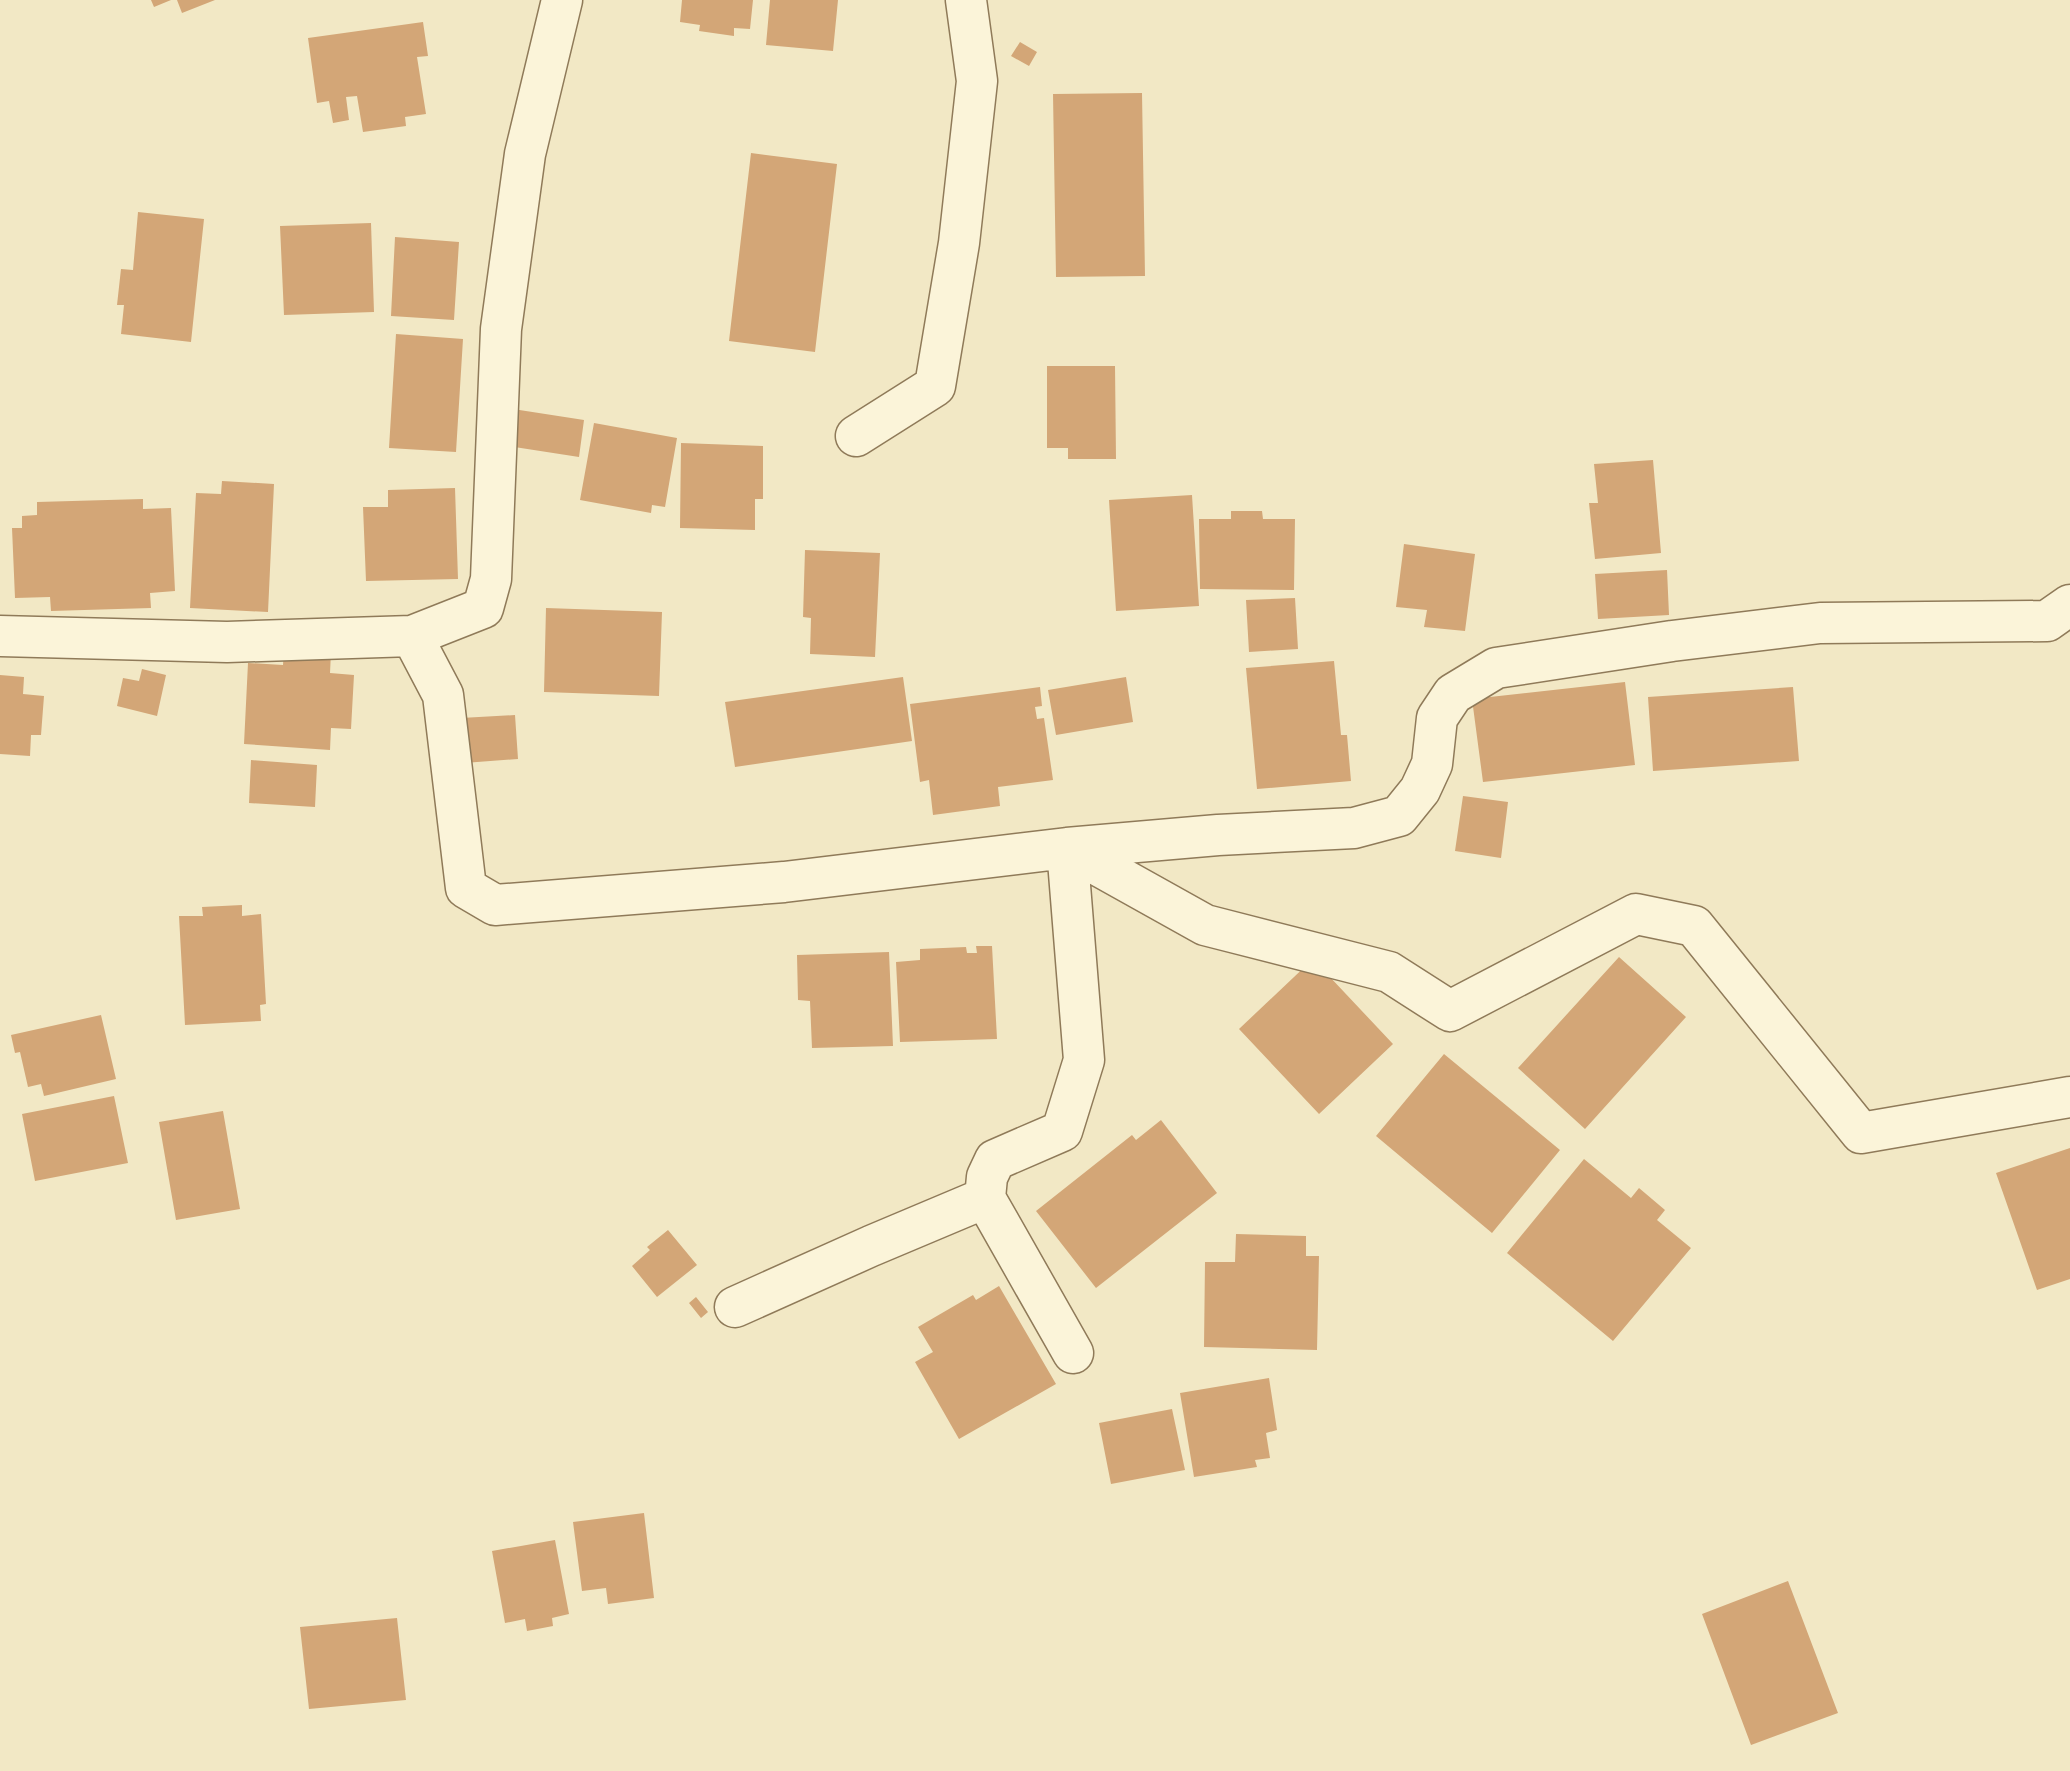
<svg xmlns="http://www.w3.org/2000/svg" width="2070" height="1771" viewBox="0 0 2070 1771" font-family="Merriweather,serif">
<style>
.building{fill:#d3a677}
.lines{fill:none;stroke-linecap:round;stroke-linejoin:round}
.minor-casing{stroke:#8f7a59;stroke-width:43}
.minor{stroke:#fbf4d9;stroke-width:40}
</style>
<rect width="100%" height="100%" fill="#f2e8c5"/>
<path class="building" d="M151,0h20l-17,7z
M177,0h38l-33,13z
M682,0h71l-3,29 -16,-1v8l-35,-5 1,-6 -20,-3z
M770,0h68l-5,51 -67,-6z
M423,22l5,34 -11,1 9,57 -21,3 1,9 -43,6 -6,-36 -11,1 3,23 -16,3 -4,-22 -12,2 -9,-65z
M1020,42l17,10 -8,14 -18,-10z
M1142,93l3,183 -89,1 -3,-183z
M751,153l86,11 -22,188 -86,-11z
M138,212l66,7 -13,123 -70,-8 3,-29h-7l4,-36 12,1z
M371,223l3,89 -90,3 -4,-89z
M395,237l64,5 -5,78 -63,-4z
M396,334l67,5 -7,113 -67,-4z
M1047,366h68l1,93h-48v-11h-21z
M513,409l71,11 -5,37 -71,-11z
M594,423l83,15 -12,69 -13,-2 -1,8 -71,-13z
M681,443l82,3v53h-8v31l-75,-2z
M1653,460l8,93 -66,6 -6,-56h9l-4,-39z
M222,481l52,3 -6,128 -78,-4 6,-115 25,1z
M455,488l3,91 -92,2 -3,-74h25v-17z
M1192,495l7,111 -83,5 -7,-111z
M143,499v10l28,-1 4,83 -25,2 1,15 -100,3 -1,-14 -35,1 -3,-70h10v-12l15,-1v-13z
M1231,511h31l1,8h32l-1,71 -94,-1 -1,-70h32z
M1404,544l71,10 -10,77 -41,-4 3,-17 -31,-3z
M805,550l75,3 -5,104 -65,-3 1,-36 -8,-1z
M1667,570l2,45 -71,4 -3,-45z
M1295,598l3,51 -49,3 -3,-52z
M546,608l116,4 -3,84 -115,-4z
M284,649l47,3 -1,21 24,2 -3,54 -20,-1 -1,22 -86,-6 4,-81 35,2z
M1334,661l7,74h6l4,46 -94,8 -11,-121z
M142,669l24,6 -9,41 -40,-10 6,-28 16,3z
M0,675l24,2 -1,17 21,2 -3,39h-10l-1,21 -30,-2z
M903,677l9,64 -177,26 -10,-65z
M1126,677l7,45 -77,13 -8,-45z
M1625,682l10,83 -152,17 -11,-83z
M1040,687l2,19 -7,1 2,12 7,-1 9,62 -55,7 2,19 -67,9 -4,-35 -9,2 -10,-78z
M1793,687l6,74 -146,10 -5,-74z
M515,715l3,44 -54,4 -3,-45z
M251,760l66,5 -2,42 -66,-4z
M1463,796l45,6 -7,56 -46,-7z
M242,905v11l19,-2 5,90 -6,1 1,16 -76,4 -6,-109h24l-1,-9z
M976,946h16l5,93 -97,3 -4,-80 24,-2v-11l46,-2 1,6h10z
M889,952l4,94 -81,2 -2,-47 -12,-1 -1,-45z
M1619,957l67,60 -101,112 -67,-61z
M1313,959l80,85 -74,70 -80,-85z
M101,1015l15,64 -72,17 -3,-12 -13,3 -8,-35 -5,1 -4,-18z
M1444,1054l116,96 -68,83 -116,-97z
M114,1096l14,67 -93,18 -13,-67z
M223,1111l17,98 -64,11 -17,-98z
M1161,1120l56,73 -121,95 -60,-77 96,-76 4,5z
M2070,1148v131l-33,11 -41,-117z
M1584,1159l47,39 8,-10 26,22 -8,10 34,28 -78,93 -106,-88z
M668,1230l29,35 -40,32 -25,-31 18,-16 -3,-3z
M1236,1234l70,2v20h13l-2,94 -113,-3 1,-85h30z
M999,1286l57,98 -97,55 -44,-77 18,-10 -15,-25 55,-32 3,5z
M696,1297l12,15 -7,6 -12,-15z
M1269,1378l8,52 -11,3 4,25 -15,2 2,7 -63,10 -14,-84z
M1172,1409l13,61 -74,14 -12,-61z
M644,1513l10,85 -46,6 -2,-16 -24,3 -9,-69z
M555,1540l14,74 -17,4 1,8 -26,5 -2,-12 -20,4 -13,-72z
M1788,1581l50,132 -87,32 -49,-131z
M397,1618l9,82 -97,9 -9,-82z"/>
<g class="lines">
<g class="minor-casing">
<path id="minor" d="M856,436l79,-50 24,-143 18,-162 -11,-81
M0,636l227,6 185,-6 71,-28 8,-29 10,-250 24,-175 37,-154
M412,636l31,59 23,193 29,17 289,-23 283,-34 151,-13 136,-7 45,-12 21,-26 12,-26 5,-46 16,-24 43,-26 176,-27 148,-18 227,-2 23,-16
M1067,848l138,77 184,47 61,39 186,-97 58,12 167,207 209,-36
M1067,848l17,212 -22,71 -67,29 -8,17 -2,21 88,155
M735,1307l136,-61 114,-48"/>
</g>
<use href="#minor" class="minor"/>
</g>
</svg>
